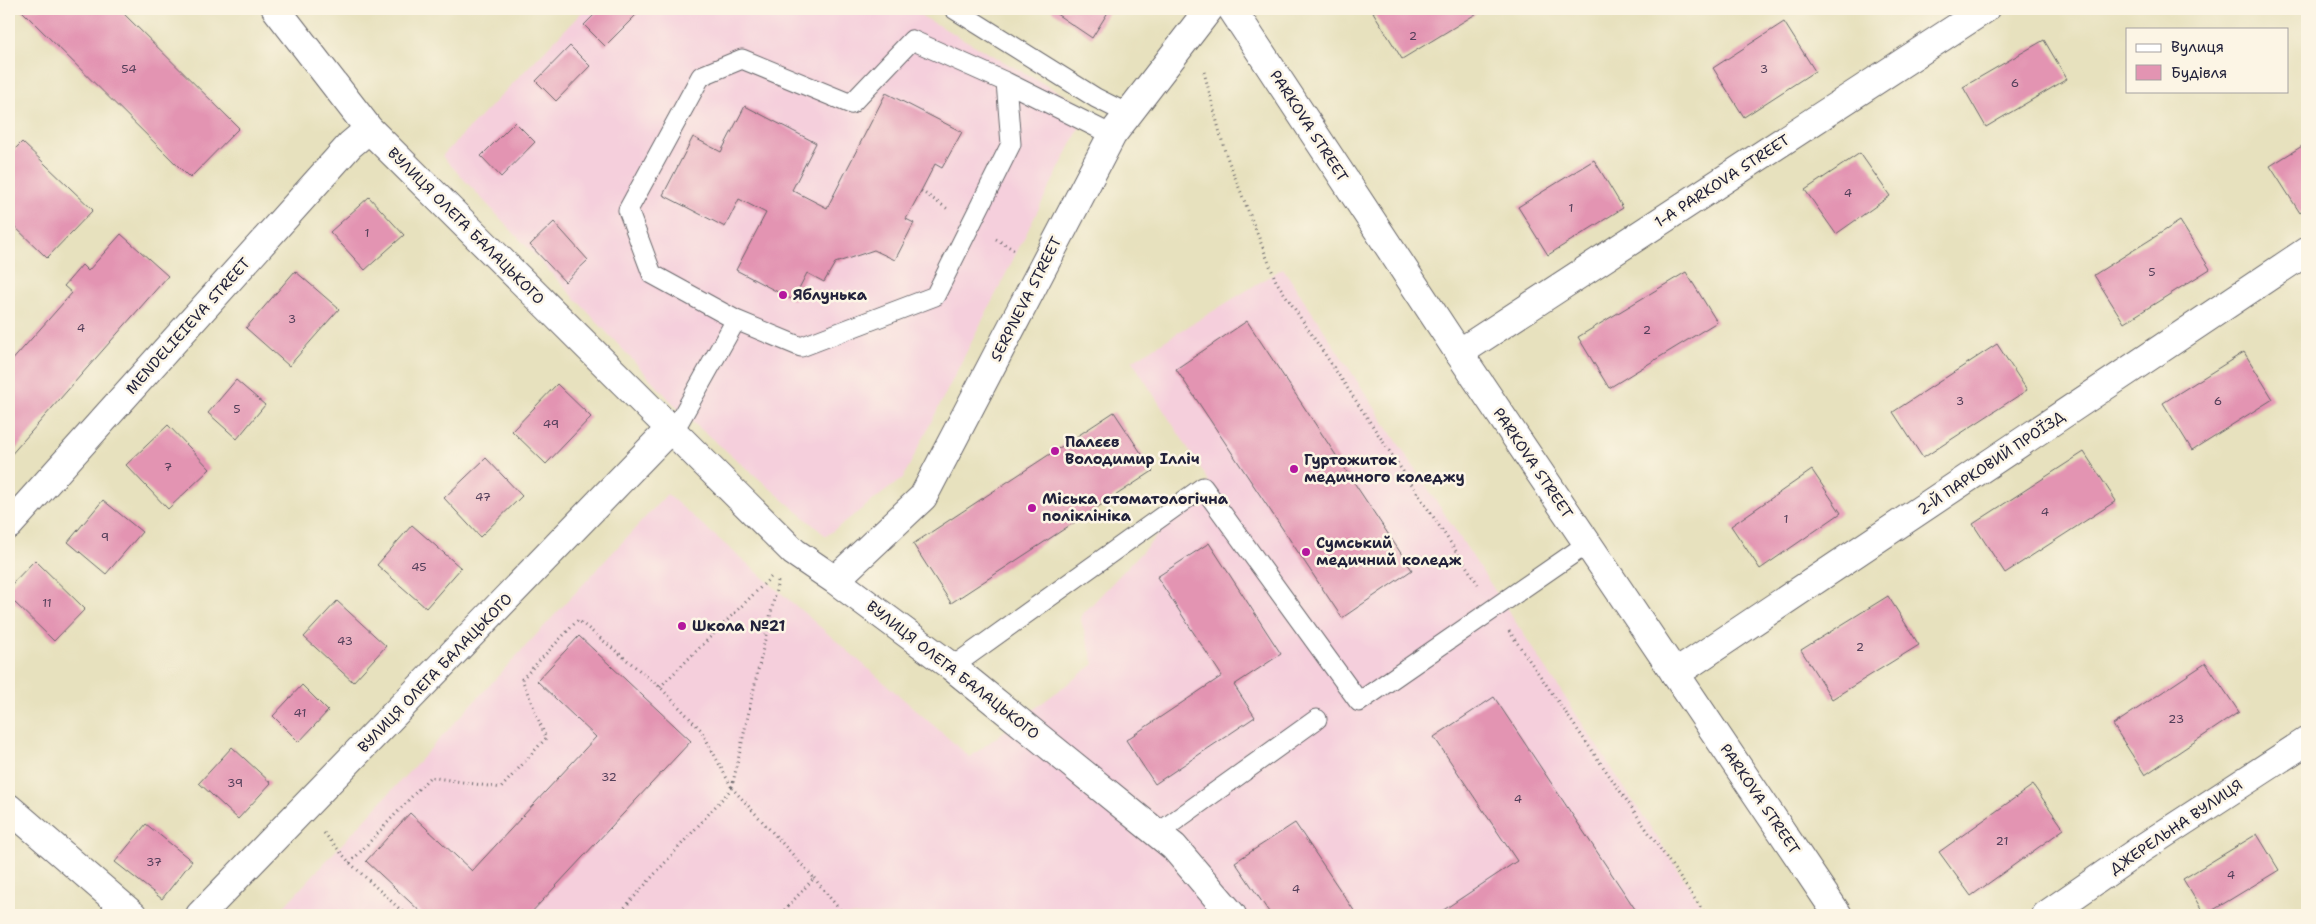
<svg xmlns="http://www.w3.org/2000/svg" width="2316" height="924" viewBox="0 0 2316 924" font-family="'Shantell Sans',sans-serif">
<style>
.built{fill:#f5cfdc}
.building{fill:#e394b2}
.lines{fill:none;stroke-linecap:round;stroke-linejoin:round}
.lane-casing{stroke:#676569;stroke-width:21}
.street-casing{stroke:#676569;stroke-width:30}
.secondary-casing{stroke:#676569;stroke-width:30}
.path{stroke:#676569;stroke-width:3;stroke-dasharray:1 4;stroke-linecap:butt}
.lane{stroke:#fff;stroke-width:19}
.street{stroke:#fff;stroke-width:28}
.secondary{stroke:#fff;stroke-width:28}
.poi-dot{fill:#b5179e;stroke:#fcf5e5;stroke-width:2}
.labels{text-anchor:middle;stroke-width:5;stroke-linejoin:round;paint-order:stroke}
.number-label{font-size:12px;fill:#523e59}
.street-label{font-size:15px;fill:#22223b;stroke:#fcf5e5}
.poi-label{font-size:15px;font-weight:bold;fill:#22223b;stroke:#fcf5e5;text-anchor:start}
</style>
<rect width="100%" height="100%" fill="#fcf5e5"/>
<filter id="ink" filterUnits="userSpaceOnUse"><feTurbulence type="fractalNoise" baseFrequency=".02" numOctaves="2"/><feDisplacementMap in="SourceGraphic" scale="10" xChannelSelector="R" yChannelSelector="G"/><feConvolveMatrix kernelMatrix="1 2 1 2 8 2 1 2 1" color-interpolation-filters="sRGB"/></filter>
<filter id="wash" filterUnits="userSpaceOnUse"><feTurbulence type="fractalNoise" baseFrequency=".0096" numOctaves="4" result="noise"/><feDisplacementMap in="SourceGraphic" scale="20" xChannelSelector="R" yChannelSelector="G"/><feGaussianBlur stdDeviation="1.12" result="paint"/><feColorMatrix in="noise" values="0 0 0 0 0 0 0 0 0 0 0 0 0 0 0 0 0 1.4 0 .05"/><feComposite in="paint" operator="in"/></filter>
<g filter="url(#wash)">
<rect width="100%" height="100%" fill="#e7e1be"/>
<path class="built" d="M585,9h324l180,100 -186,369 -77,58 -143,-122 -241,-258z
M1283,268l425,647h-1432l391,-421 303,263 124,-93 -14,-47 129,-136 -77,-120z"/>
<g id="blocks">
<path class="building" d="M20,9h99l120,119 -49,50z
M600,9h42l-37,37 -21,-21z
M1053,9h57l-18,29 -40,-27z
M1379,9h105l-82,50 -29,-47z
M1784,22l31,49 -71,46 -31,-49z
M2044,40l23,39 -81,48 -23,-40z
M570,46l20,20 -34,35 -20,-20z
M886,93l76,39 -20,36 -7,-4 -14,27 -15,28 8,4 -19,37 -21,-10 -39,13 -11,19 -17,-9 -14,27 -57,-30 30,-57 -27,-14 -14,28 -62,-32 30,-58 28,15 24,-46 71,37 -24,47 35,18z
M515,122l20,20 -34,35 -20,-21z
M22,142l71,68 -46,48 -38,-37v-66z
M2307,143v65l-7,5 -30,-47z
M1860,153l30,43 -54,38 -31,-44z
M1594,160l29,48 -75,47 -30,-48z
M369,197l35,38 -39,35 -35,-38z
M2180,221l30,48 -86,54 -30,-48z
M554,222l34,38 -23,22 -35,-37z
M121,234l47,42 -159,181v-93l63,-71 -8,-7 18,-21 6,6z
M295,271l44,38 -50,57 -43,-38z
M1686,272l31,50 -108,66 -31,-51z
M1247,321l165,249 -70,48 -166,-249z
M1997,344l30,46 -104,68 -30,-46z
M2244,352l29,47 -81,51 -29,-47z
M236,380l29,25 -28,34 -29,-26z
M557,384l34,33 -45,47 -34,-33z
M1114,412l39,59 -202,132 -38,-59z
M168,425l42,44 -42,40 -42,-44z
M2084,452l32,49 -111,72 -32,-49z
M486,458l36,38 -42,41 -36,-39z
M1812,470l29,43 -81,56 -29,-43z
M103,500l39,32 -36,42 -38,-32z
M412,525l49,43 -35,40 -49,-43z
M1209,543l72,111 -47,31 21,32 -100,67 -29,-44 96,-64 -65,-99z
M35,560l50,49 -31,32 -45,-44v-10z
M1888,596l31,49 -87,54 -31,-49z
M337,601l49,45 -33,36 -49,-45z
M579,636l112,105 -162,174h-105l-58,-54 44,-48 62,58 124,-134 -59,-56z
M2206,663l33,49 -94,63 -32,-50z
M302,685l26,26 -29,31 -26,-26z
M1494,697l145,218h-203l81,-54 -83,-124z
M232,747l39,36 -33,36 -39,-36z
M2033,785l31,44 -93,67 -32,-44z
M1295,823l62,92h-86l-36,-53z
M146,824l46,37 -30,38 -47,-37z
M2257,834l22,36 -74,45 -22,-36z"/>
</g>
</g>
<g filter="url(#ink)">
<use href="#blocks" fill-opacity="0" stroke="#676569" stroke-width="1"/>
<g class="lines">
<g class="lane-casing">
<path id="lane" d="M954,9l142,89 32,16
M736,320l-84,-46 -24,-64 73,-134 41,-17 109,45 61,-64 94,42 106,53
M669,430l11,-10 56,-100 65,27 134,-51 76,-152 -5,-62
M952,667l251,-180 156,215 228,-158
M1158,833l159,-114"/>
</g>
<g class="street-casing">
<path id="street" d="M276,9l93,120 425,423 41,28 117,87 222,180 58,68
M1459,353l526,-344
M9,525l341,-380 19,-16
M835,580l88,-83 189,-362 97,-126
M1675,674l632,-423
M9,808l124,107
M200,915l469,-485
M2046,915l95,-66 166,-108"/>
</g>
<g class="secondary-casing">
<path id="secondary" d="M1232,9l227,344 379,562"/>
</g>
<path class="path" d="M1204,72l21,80 51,129 202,303
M921,191l27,18
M996,239l20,12
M1509,631l197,284
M660,687l111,-110
M732,787l46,-206
M324,833l26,30 56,52
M350,863l80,-86 71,11 45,-50 -24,-59 56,-59 82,67 41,43 31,58
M814,878l30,37
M618,915l114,-127 82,90 -34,37"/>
<use href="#lane" class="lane"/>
<use href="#street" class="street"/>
<use href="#secondary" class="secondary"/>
</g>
</g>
<g class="poi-dot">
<circle cx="783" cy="295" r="5"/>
<circle cx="1055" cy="451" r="5"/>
<circle cx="1294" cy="469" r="5"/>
<circle cx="1032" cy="508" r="5"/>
<circle cx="1306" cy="552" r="5"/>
<circle cx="682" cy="626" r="5"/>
</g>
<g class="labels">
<g class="number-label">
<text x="1413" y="40">2</text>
<text x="129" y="73">54</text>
<text x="1764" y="73">3</text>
<text x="2015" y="87">6</text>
<text x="1848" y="197">4</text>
<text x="1571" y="212">1</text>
<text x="367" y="237">1</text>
<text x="2152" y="276">5</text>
<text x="292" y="323">3</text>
<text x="81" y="332">4</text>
<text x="1647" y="334">2</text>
<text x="1960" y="405">3</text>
<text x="2218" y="405">6</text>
<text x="237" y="413">5</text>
<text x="551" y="428">49</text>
<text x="168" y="471">7</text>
<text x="483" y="501">47</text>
<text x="2045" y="516">4</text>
<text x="1786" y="523">1</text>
<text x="105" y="541">9</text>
<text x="419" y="571">45</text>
<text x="47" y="607">11</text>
<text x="345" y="645">43</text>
<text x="1860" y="651">2</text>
<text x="300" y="717">41</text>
<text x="2176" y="723">23</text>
<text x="609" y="781">32</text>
<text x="235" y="787">39</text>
<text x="1518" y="803">4</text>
<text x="2002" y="845">21</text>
<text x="154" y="866">37</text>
<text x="2231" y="879">4</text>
<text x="1296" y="893">4</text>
</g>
<g class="street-label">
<text transform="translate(1309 126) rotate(57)" y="5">PARKOVA STREET</text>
<text transform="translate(1722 181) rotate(-33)" y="5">1-A PARKOVA STREET</text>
<text transform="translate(466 226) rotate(45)" y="5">ВУЛИЦЯ ОЛЕГА БАЛАЦЬКОГО</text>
<text transform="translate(1026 299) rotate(-63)" y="5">SERPNEVA STREET</text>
<text transform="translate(188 326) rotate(-48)" y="5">MENDELIEIEVA STREET</text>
<text transform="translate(1533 463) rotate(56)" y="5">PARKOVA STREET</text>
<text transform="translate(1991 463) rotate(-34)" y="5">2-Й ПАРКОВИЙ ПРОЇЗД</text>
<text transform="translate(953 670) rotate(38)" y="5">ВУЛИЦЯ ОЛЕГА БАЛАЦЬКОГО</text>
<text transform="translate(435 673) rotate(-46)" y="5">ВУЛИЦЯ ОЛЕГА БАЛАЦЬКОГО</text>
<text transform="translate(1760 799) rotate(56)" y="5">PARKOVA STREET</text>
<text transform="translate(2176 827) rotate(-34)" y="5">ДЖЕРЕЛЬНА ВУЛИЦЯ</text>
</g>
<g class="poi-label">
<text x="793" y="300">Яблунька</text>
<text x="1065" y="447">Палєєв<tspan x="1065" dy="17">Володимир Ілліч</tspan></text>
<text x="1304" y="465">Гуртожиток<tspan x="1304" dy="17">медичного коледжу</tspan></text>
<text x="1042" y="504">Міська стоматологічна<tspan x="1042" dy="17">поліклініка</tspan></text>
<text x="1316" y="548">Сумський<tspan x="1316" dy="17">медичний коледж</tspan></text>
<text x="692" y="631">Школа №21</text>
</g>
</g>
<rect width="2316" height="924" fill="none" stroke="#fcf5e5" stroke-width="30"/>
<rect x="2126" y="28" width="162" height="65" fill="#fcf5e5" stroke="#a5a1a1"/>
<rect x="2136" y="44" width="25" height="8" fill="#ffffff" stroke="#a5a1a1"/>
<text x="2171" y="52" font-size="15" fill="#22223b">Вулиця</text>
<rect x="2136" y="65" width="25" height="15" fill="#e394b2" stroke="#a5a1a1"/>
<text x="2171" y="78" font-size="15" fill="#22223b">Будівля</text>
</svg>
